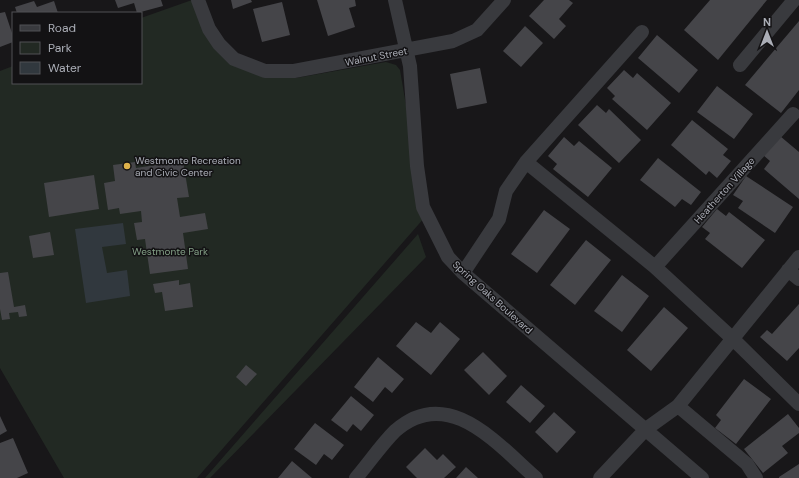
<svg xmlns="http://www.w3.org/2000/svg" width="799" height="478" viewBox="0 0 799 478" font-family="'DM Sans',sans-serif">
<style>
.green{fill:#222923}
.water{fill:#31383e}
.building{fill:#454549}
.lines{fill:none;stroke-linecap:round;stroke-linejoin:round}
.minor{stroke:#393a3e;stroke-width:14}
.poi-dot{fill:#deb24b;stroke:#131214;stroke-width:1.5}
.labels{text-anchor:middle;stroke-width:3;stroke-linejoin:round;paint-order:stroke}
.street-label{font-size:10px;fill:#abaeb7;stroke:#131214}
.poi-label{font-size:10px;fill:#abaeb7;stroke:#131214;text-anchor:start}
.park-label{font-size:10px;fill:#84a087;stroke:#131214}
</style>
<rect width="100%" height="100%" fill="#181719"/>
<path class="green" d="M192,0l14,29 58,48 32,1 90,-16 10,3 4,5 25,147 -228,261h-133l-64,-110v-297l13,-5v17h128v-65z
M418,234l8,23 -216,221h-5z"/>
<path class="water" d="M123,223l3,21 -24,3 5,26 20,-3 3,26 -44,7 -11,-74z"/>
<path class="building" d="M115,0h46l2,6 -26,7 -3,-10 -16,5z
M231,0h20l1,2 -19,7z
M317,0h38l1,6 -7,2 6,19 -27,9z
M544,0h25l4,3 -14,16 7,7 -12,13 -25,-23z
M710,0h57l-49,60 -34,-30z
M34,1l3,6 17,-6 4,12h-41l-2,-6z
M282,2l8,33 -28,7 -9,-33z
M5,12l8,24v6l-13,5v-34z
M799,21v69l-18,23 -36,-28z
M525,26l18,17 -22,24 -18,-16z
M657,35l41,35 -19,23 -41,-35z
M480,68l7,35 -30,6 -7,-35z
M624,70l9,8 4,-5 34,30 -24,27 -35,-31 3,-3 -8,-8z
M717,86l36,28 -19,25 -37,-27z
M597,105l9,8 3,-4 32,31 -22,23 -41,-38z
M692,120l36,29 -5,6 8,6 -14,17 -8,-7 -3,4 -35,-30z
M780,136l19,16v47l-35,-30 6,-8 -7,-6z
M564,137l10,9 5,-5 33,27 -24,29 -35,-28 4,-5 -9,-8z
M658,158l43,34 -10,13 -9,-6 -7,8 -35,-27z
M183,161l6,36 -12,1 3,19 25,-4 3,16 -25,4 5,36 -38,5 -5,-35 -8,1 -3,-17 8,-1 -1,-11 -21,3 -1,-6 -11,2 -4,-27 11,-2 -2,-16 22,-3 1,6z
M94,175l5,34 -50,8 -5,-34z
M746,176l47,31 -18,26 -37,-25 5,-7 -10,-6z
M717,209l9,7 3,-4 36,28 -23,28 -37,-29 5,-6 -8,-6z
M544,210l26,19 -33,44 -26,-19z
M50,232l4,23 -21,3 -4,-22z
M586,240l25,20 -36,45 -25,-20z
M8,272l6,35 11,-2 2,11 -8,1 -1,-5 -9,1 1,6 -8,1 -2,-11v-36z
M622,275l27,21 -27,36 -28,-21z
M179,280v5l11,-2 3,24 -28,4 -3,-19 -7,1 -2,-9z
M799,304v44l-12,13 -27,-24 7,-7 5,4z
M664,307l24,21 -37,43 -24,-21z
M416,322l15,11 9,-11 20,17 -29,36 -35,-29z
M483,352l24,24 -18,19 -25,-25z
M378,357l26,22 -12,14 -7,-6 -12,15 -19,-15z
M246,365l11,9 -11,12 -10,-9z
M744,379l27,20 -35,45 -21,-16 6,-8 -5,-5z
M521,385l24,21 -15,17 -24,-21z
M351,396l23,19 -13,16 -8,-7 -6,8 -16,-12z
M554,412l22,20 -19,21 -22,-21z
M788,414l11,14v5l-17,13 6,7 -25,20 -19,-24z
M0,416l7,15 -7,4z
M315,423l29,22 -12,15 -8,-6 -8,11 -22,-16z
M13,438l15,35 -11,5h-17v-35z
M425,448l12,12 6,-6 13,13 -12,11h-27l-11,-11z
M292,461l20,17h-34z
M799,464v14h-20v-1z
M466,467l12,11h-22z"/>
<g class="lines">
<path class="minor" d="M198,0l11,29 10,15 15,15 31,12h29l159,-30 24,-11 27,-30
M395,0l15,66 7,100 6,41 25,50 15,16 239,205
M740,65l54,-65
M526,162l129,105 77,71 67,66
M655,267l138,-153
M788,270l11,9
M463,273l36,-54 7,-28 20,-29 116,-130
M678,406l69,58 9,14
M356,478c13,-15 25,-33 39,-47 53,-47 102,13 141,47
M600,478l46,-49 32,-23 121,-149"/>
</g>
<circle class="poi-dot" cx="127" cy="166" r="4"/>
<g class="labels">
<g class="street-label">
<text transform="translate(376 56) rotate(-11)" y="4">Walnut Street</text>
<text transform="translate(724 190) rotate(-48)" y="4">Heatherton Village</text>
<text transform="translate(493 297) rotate(42)" y="4">Spring Oaks Boulevard</text>
</g>
<g class="poi-label">
<text x="135" y="164">Westmonte Recreation<tspan x="135" dy="12">and Civic Center</tspan></text>
</g>
<g class="park-label">
<text x="170" y="255">Westmonte Park</text>
</g>
</g>
<rect x="12" y="12" width="130" height="72" fill="#131214" stroke="#505055"/>
<rect x="20" y="25" width="20" height="6" fill="#393a3e" stroke="#505055"/>
<text x="48" y="32" font-size="12" fill="#abaeb7">Road</text>
<rect x="20" y="42" width="20" height="12" fill="#222923" stroke="#505055"/>
<text x="48" y="52" font-size="12" fill="#abaeb7">Park</text>
<rect x="20" y="62" width="20" height="12" fill="#31383e" stroke="#505055"/>
<text x="48" y="72" font-size="12" fill="#abaeb7">Water</text>
<g transform="translate(767 32)" stroke="#131214" stroke-width="3" paint-order="stroke">
<path d="M0-3L7 15L0 10L-7 15Z" fill="#abaeb7"/>
<text y="-6" font-size="11" font-weight="bold" text-anchor="middle" fill="#abaeb7">N</text>
</g>
</svg>
